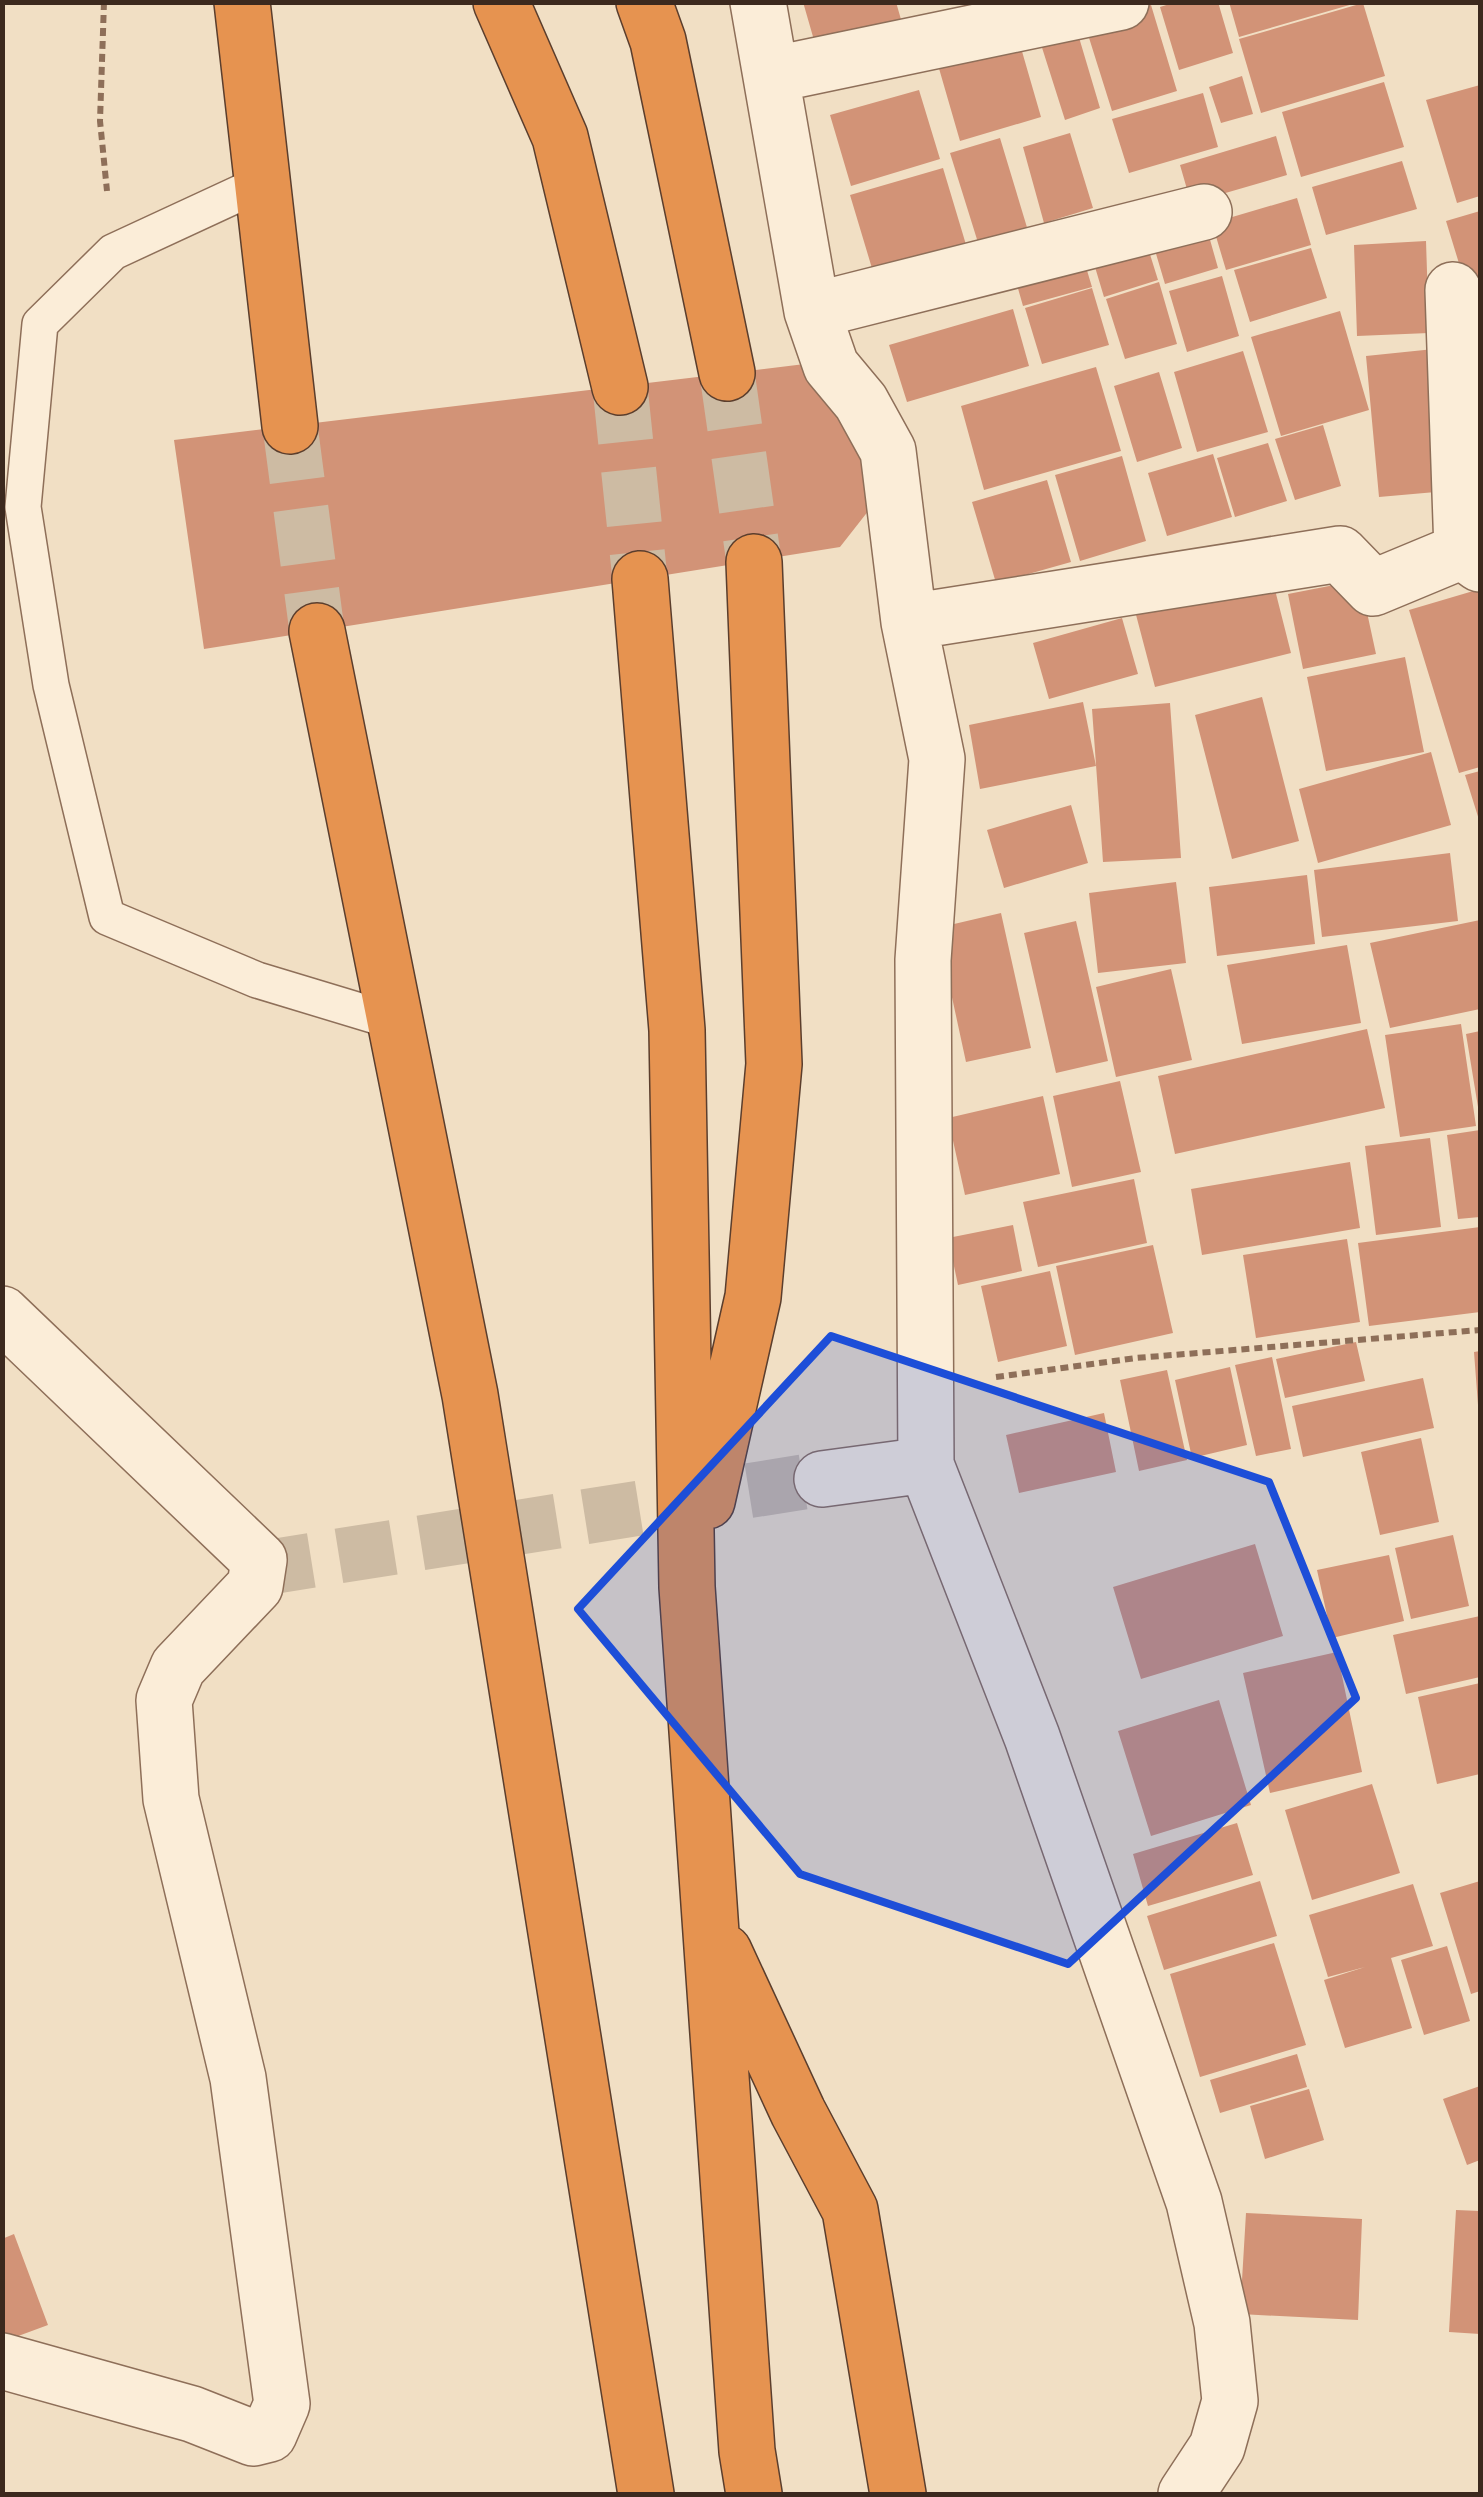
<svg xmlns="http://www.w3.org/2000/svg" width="1483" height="2497" viewBox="0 0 1483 2497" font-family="'Roboto Serif',serif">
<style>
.building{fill:#d29377}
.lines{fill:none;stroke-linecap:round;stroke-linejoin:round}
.minor-tunnel{stroke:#cdbba3;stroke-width:55;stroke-dasharray:55 28;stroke-linecap:butt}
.motorway-tunnel{stroke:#cdbba3;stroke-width:55;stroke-dasharray:55 28;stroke-linecap:butt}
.service-casing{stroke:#8e6f59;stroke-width:38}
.minor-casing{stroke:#8e6f59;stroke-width:58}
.motorway-casing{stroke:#5b3e2d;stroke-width:58}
.path{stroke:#8e6f59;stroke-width:6;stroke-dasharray:8 5;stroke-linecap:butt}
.service{stroke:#fbedd8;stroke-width:35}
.minor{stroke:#fbedd8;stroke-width:55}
.motorway{stroke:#e69350;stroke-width:55}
.marked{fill:#1d4ed8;fill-opacity:0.2;stroke:#1d4ed8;stroke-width:8;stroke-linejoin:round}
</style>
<rect width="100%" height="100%" fill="#f1dfc4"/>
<path class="building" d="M803,2h93l10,35 -86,24z
M1176,2h42l15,51 -54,17 -19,-63z
M1229,2h124v2l-114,33z
M1363,3l22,73 -124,37 -22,-74z
M1151,5l26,86 -65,20 -27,-86z
M1075,24l25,84 -35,12 -27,-85z
M1019,41l22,76 -81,24 -22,-76z
M1242,76l11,38 -32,9 -12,-36z
M1384,82l20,65 -103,30 -19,-65z
M1480,85v111l-23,7 -31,-103z
M919,90l21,69 -89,27 -21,-71z
M1203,93l15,54 -89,26 -17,-54z
M1070,133l23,75 -49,15 -21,-76z
M1276,136l11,39 -96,28 -11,-38z
M1000,138l29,96 -49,15 -30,-96z
M1402,161l15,48 -91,26 -14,-48z
M943,168l24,80 -93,27 -24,-80z
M1297,198l14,47 -85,25 -14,-47z
M1480,211v95l-7,3 -27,-88z
M1205,222l13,46 -53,16 -14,-47z
M1143,232l15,48 -54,17 -15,-50z
M1426,241l3,92 -72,3 -3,-91z
M1079,244l13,43 -69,19 -12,-42z
M1311,248l16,50 -77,24 -16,-52z
M1222,276l17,60 -52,16 -18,-61z
M1159,282l18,62 -52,15 -19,-60z
M1092,288l17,57 -67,19 -17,-56z
M1013,309l16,57 -122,36 -18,-57z
M1340,311l29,99 -88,26 -30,-99z
M1434,349l13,142 -68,6 -13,-141z
M1243,351l25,81 -71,20 -23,-80z
M813,363l50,49 17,84 -40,51 -636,102 -30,-209z
M1096,367l25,84 -137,39 -23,-84z
M1159,372l23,76 -45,14 -23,-76z
M1323,425l18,61 -46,14 -20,-61z
M1268,443l19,58 -52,16 -18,-59z
M1213,454l19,63 -65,19 -19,-63z
M1122,456l24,85 -66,20 -25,-86z
M1047,480l24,82 -75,21 -24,-81z
M1272,578l19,75 -136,34 -20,-76z
M1360,580l16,74 -73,15 -15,-75z
M1480,589v178l-21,6 -50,-163z
M1122,618l16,56 -89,25 -16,-56z
M1405,657l19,95 -98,19 -19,-94z
M1262,697l37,144 -67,18 -37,-144z
M1083,702l13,64 -116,23 -11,-64z
M1170,703l11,155 -78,4 -11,-153z
M1431,752l20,73 -133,38 -19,-74z
M1480,771v52l-15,-48z
M1071,805l17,58 -84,25 -17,-58z
M1450,853l8,68 -136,16 -8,-67z
M1307,875l8,69 -98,12 -8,-69z
M1176,882l10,81 -88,10 -9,-80z
M1001,913l30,135 -65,14 -29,-134z
M1480,920v89l-90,19 -20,-85z
M1076,921l32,140 -52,12 -32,-140z
M1347,945l14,78 -119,21 -15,-79z
M1171,969l21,91 -76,17 -20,-90z
M1461,1024l15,102 -76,11 -15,-102z
M1367,1029l18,79 -210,46 -17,-78z
M1480,1031v76h-2l-12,-73z
M1120,1081l21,91 -69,15 -19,-91z
M1043,1096l17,78 -95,21 -17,-77z
M1480,1130v87l-22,2 -11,-84z
M1430,1138l11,89 -65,8 -11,-89z
M1350,1162l10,66 -158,27 -11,-66z
M1134,1179l13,64 -109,24 -15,-65z
M1013,1225l9,46 -64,14 -10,-47z
M1480,1227v85l-111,14 -11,-83z
M1347,1239l13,83 -104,16 -13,-83z
M1153,1245l20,88 -98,22 -19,-89z
M1050,1271l17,75 -69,16 -17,-76z
M1356,1342l9,39 -80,17 -9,-39z
M1480,1351v54h-2l-4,-53z
M1272,1357l19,92 -35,7 -21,-91z
M1230,1367l17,78 -55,13 -17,-78z
M1167,1370l20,90 -48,11 -19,-91z
M1423,1378l11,50 -131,29 -11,-51z
M1104,1413l12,59 -97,21 -13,-58z
M1421,1438l18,84 -59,13 -19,-83z
M1453,1535l16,71 -58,13 -16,-71z
M1255,1544l28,92 -142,43 -28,-92z
M1389,1555l15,66 -72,17 -15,-68z
M1480,1616v61l-74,17 -13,-59z
M1337,1652l25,120 -92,21 -27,-120z
M1480,1683v91l-43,10 -19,-87z
M1219,1700l32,105 -100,31 -33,-105z
M1372,1784l28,89 -88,27 -27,-90z
M1237,1823l16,52 -105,31 -15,-52z
M1260,1881l17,55 -113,34 -17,-54z
M1480,1881v110l-9,3 -31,-101z
M1413,1884l20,62 -42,12 21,70 -67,20 -21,-68 41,-13 -37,10 -19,-62z
M1274,1943l32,102 -106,32 -30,-103z
M1447,1946l23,75 -46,14 -23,-75z
M1297,2054l10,33 -87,26 -10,-33z
M1480,2086v74l-13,5 -24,-66z
M1309,2089l15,51 -59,19 -15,-53z
M1456,2210l24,1v123l-31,-2z
M1246,2213l116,6 -4,101 -118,-6z
M14,2234l34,91 -46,17v-103z"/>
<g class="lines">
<path class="minor-tunnel" d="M257,1569l565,-90"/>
<path class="motorway-tunnel" d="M727,373l27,189
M620,387l20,192
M290,426l27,205"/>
<g class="service-casing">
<path id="service" d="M262,183l-149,69 -73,72 -17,183 28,178 56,232 150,63 139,42"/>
</g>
<g class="minor-casing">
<path id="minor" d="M758,2l54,309 19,55 30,36 27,49 21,171 28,137 -14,201 3,505 106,272 162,465 28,121 8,78 -13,46 -31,47
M771,75l350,-73
M1453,290l9,261
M812,311l392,-99
M909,622l431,-68 33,34 89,-37 18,13
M2,1314l257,246 -4,26 -77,81 -14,33 7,99 67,279 44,326 -13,30 -16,4 -61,-24 -190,-53
M822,1479l104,-14"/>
</g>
<g class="motorway-casing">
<path id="motorway" d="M242,2l48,424
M501,2l59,135 60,250
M644,2l14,39 69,332
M640,579l37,451 10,557 60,864 7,43
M317,631l153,764 176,1099
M707,1501l46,-204 21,-233 -20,-502
M724,1952l74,160 52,98 48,284"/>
</g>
<path class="path" d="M104,2l-4,119 7,70
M996,1377l140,-19 344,-28"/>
<use href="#service" class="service"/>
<use href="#minor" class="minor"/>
<use href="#motorway" class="motorway"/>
</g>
<path class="marked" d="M831,1336l438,146 87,216 -288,266 -268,-90 -222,-265z"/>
<rect width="1483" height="2497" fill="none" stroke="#3c291e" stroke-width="10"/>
</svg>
